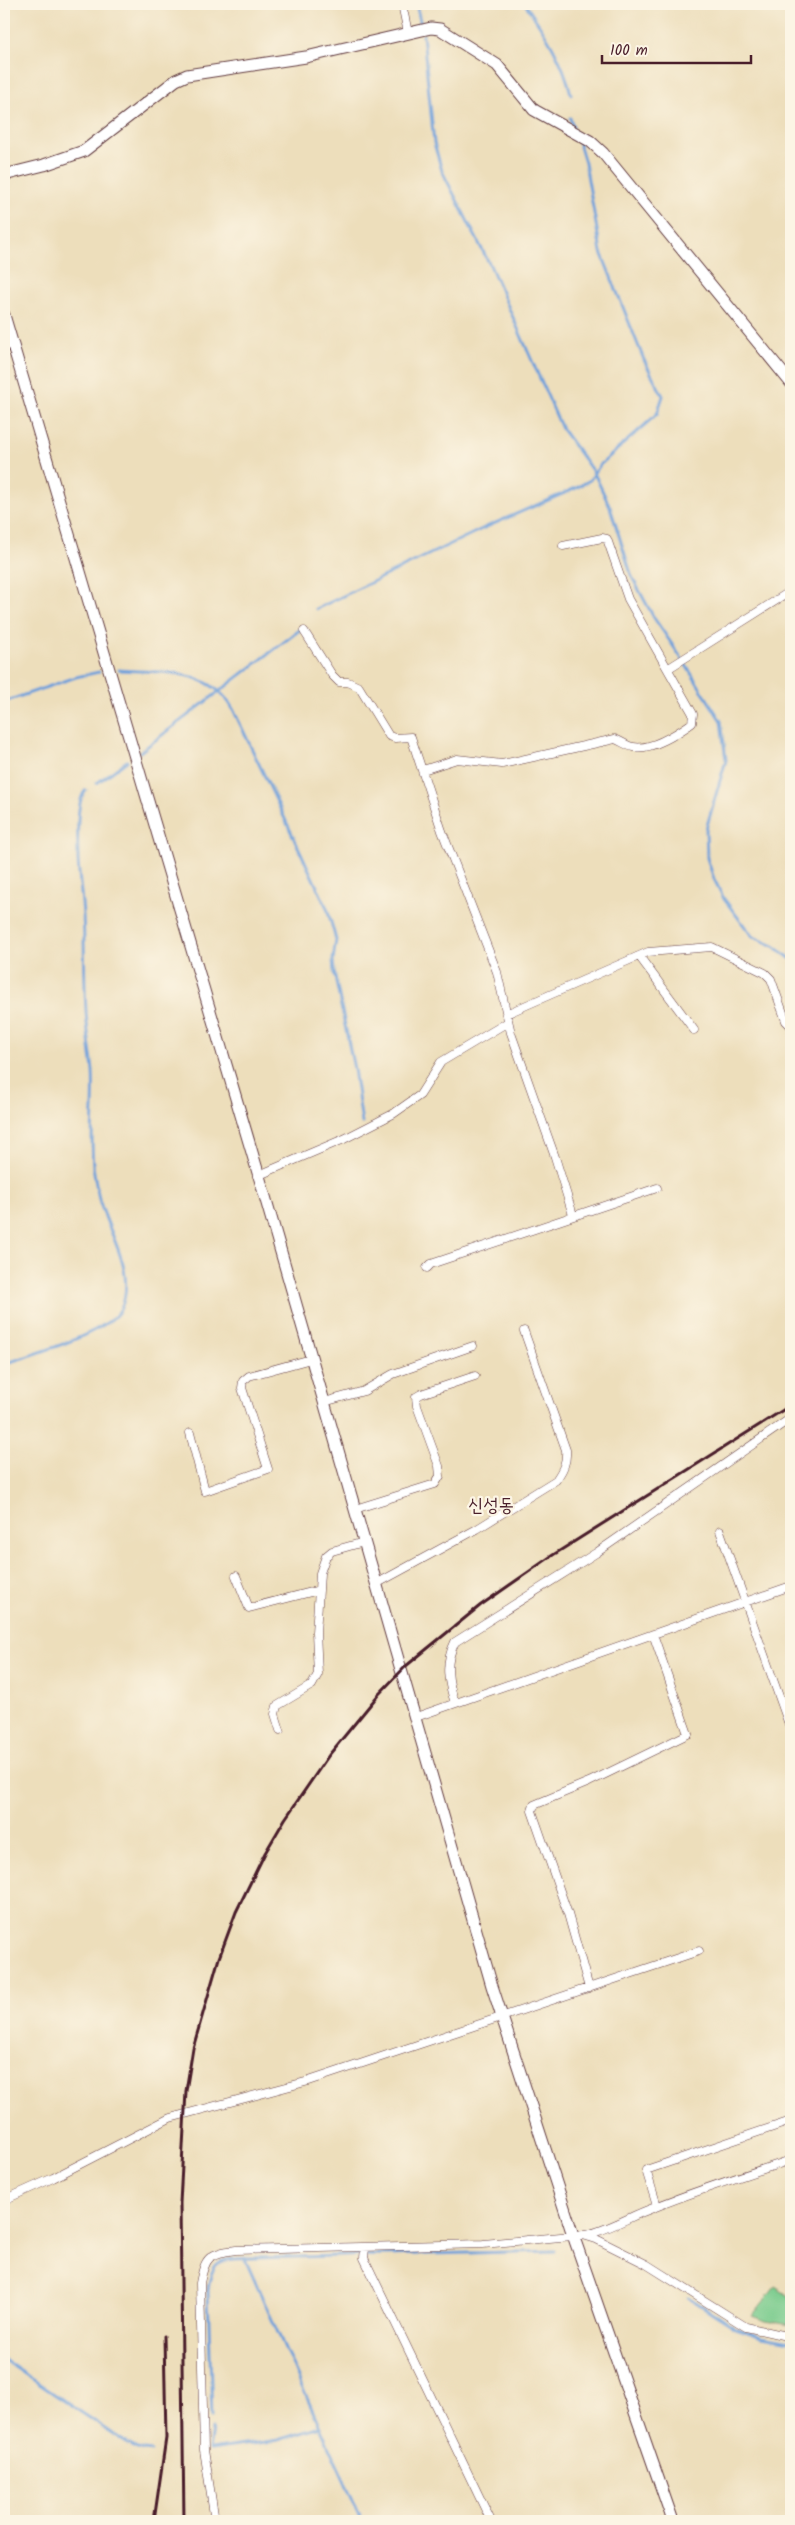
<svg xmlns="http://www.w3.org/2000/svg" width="795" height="2525" viewBox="0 0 795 2525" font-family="Kalam,'Poor Story',sans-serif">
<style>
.green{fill:#7bcc8e;stroke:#62765c}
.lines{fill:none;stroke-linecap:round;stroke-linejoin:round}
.stream{stroke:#70a0da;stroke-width:3}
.street-casing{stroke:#623c41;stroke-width:9}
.secondary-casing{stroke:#623c41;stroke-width:13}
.street{stroke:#fff;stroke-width:8}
.secondary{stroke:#fff;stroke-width:11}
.rail{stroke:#4a1f2b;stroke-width:3}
.labels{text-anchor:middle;stroke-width:4.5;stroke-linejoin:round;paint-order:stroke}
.quarter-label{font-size:19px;fill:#4a1f2b;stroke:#fcf5e5}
</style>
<rect width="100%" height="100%" fill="#fcf5e5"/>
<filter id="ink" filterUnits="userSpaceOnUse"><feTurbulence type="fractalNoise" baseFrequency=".02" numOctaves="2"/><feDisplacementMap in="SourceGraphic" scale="10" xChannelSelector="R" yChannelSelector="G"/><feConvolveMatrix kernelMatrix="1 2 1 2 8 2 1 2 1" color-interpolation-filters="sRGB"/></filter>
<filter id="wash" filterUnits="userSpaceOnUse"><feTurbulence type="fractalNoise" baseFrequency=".0096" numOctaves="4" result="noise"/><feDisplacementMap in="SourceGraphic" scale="20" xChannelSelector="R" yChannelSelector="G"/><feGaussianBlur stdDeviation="1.12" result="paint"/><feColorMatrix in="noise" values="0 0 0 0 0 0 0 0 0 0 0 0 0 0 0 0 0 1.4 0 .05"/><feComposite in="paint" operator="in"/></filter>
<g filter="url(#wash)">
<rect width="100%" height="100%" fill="#eddebb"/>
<path class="green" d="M775,2287l16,10v28l-25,-4 -14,-5z"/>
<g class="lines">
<path class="stream" d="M416,4l5,21
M525,4c20,28 38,56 46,90
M423,35l11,108 8,28 48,94 72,164 32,44 16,34 22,70 22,41 30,44 37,59 5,39 -20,69 1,29 7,21 10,20 28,37 22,10 17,13
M570,118l3,9
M316,609l168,-81 92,-40 14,-8 10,-15 57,-51 6,-18 -19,-36 -43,-108 -16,-89 -7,-23
M119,670c41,3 91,-3 114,39l94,199 9,32 -3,20 1,12 20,97 8,54
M4,702l72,-25 23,-5
M140,752l161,-123
M97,783l30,-22
M4,1364c26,-9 106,-31 117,-56 16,-36 -13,-75 -22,-109 -2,-11 -5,-23 -6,-34 -3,-31 2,-62 0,-94 -2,-20 -6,-40 -7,-60 -2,-32 -1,-63 -3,-95 -1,-19 -4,-37 -5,-56 0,-16 -3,-60 8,-70
M245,2259l75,168
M688,2297l48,31 26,9 29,5
M4,2360l121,82 12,7 14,2
M212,2417l-4,-126c4,-34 12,-31 44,-33l303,-7
M209,2450l3,-21
M211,2450l67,-10 42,-13c14,32 29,62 42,94"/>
</g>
</g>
<g filter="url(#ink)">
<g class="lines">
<g class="street-casing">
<path id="street" d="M402,4l6,29
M304,631l28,44 7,7h9l11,5 30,49 6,2 16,-1 31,94 55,141 14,61 44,124 18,58
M669,668l122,-77
M423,770l34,-11 45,5 113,-25c6,2 12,7 18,8 19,4 45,-14 59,-24l1,-9 -65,-115 -21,-60 -5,-1 -39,8
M639,956l55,74
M506,1014l142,-62 64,-5 53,26 6,6 15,42 5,5
M257,1176l87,-37 49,-25 27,-19 21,-33 67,-40
M427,1268l4,-4 226,-76
M324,1402l40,-11 29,-17 80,-28
M190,1433l15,58 63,-22 -26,-81 1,-7 6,-5 62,-17
M355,1509l80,-25 5,-8 -1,-10 -22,-60 -1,-9 5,-3 54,-18
M720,1531l71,199
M236,1576l13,32 70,-18
M376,1584l101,-55 79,-49c7,-10 11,-18 10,-30l-42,-119
M455,1703c-7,-21 -11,-39 0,-61l141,-89 195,-135
M416,1717l375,-131
M280,1730l-5,-16 2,-8 35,-21 6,-11 -2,-42 3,-42 1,-17 6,-17 6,-5 32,-9
M589,1988l-21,-74 -36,-103 2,-6 55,-23 99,-48 -35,-100
M4,2200l49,-22 117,-60 139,-37 390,-130
M657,2206l-11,-36 145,-49
M585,2235c24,-5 45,-19 68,-27 45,-18 92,-33 138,-48
M365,2248l-1,10 127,263
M215,2521l-11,-71 -4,-167c5,-26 9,-30 36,-33l247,-6 100,-9 13,4 50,25 100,63 45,10"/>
</g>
<g class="secondary-casing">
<path id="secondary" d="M4,175l40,-10 40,-14 92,-71 11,-5 119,-18 125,-29 9,1 57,36 37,45 56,31 13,12 188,230
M4,315l260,878 228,793 81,249 100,286"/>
</g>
<use href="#street" class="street"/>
<use href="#secondary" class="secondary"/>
<path class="rail" d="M154,2521l12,-83 -2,-102
M184,2521l-4,-318 6,-112 7,-43 26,-90 17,-46 29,-59 20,-34 44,-64 50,-61 27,-28 75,-61 72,-50 238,-150"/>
</g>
</g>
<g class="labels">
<g class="quarter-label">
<text x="491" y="1511">신성동</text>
</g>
</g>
<rect width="795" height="2525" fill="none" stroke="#fcf5e5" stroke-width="20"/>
<path d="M602 55v8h149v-8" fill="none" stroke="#4a1f2b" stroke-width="2.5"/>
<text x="610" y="55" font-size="15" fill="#4a1f2b" stroke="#fcf5e5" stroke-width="4" paint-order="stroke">100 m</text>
</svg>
